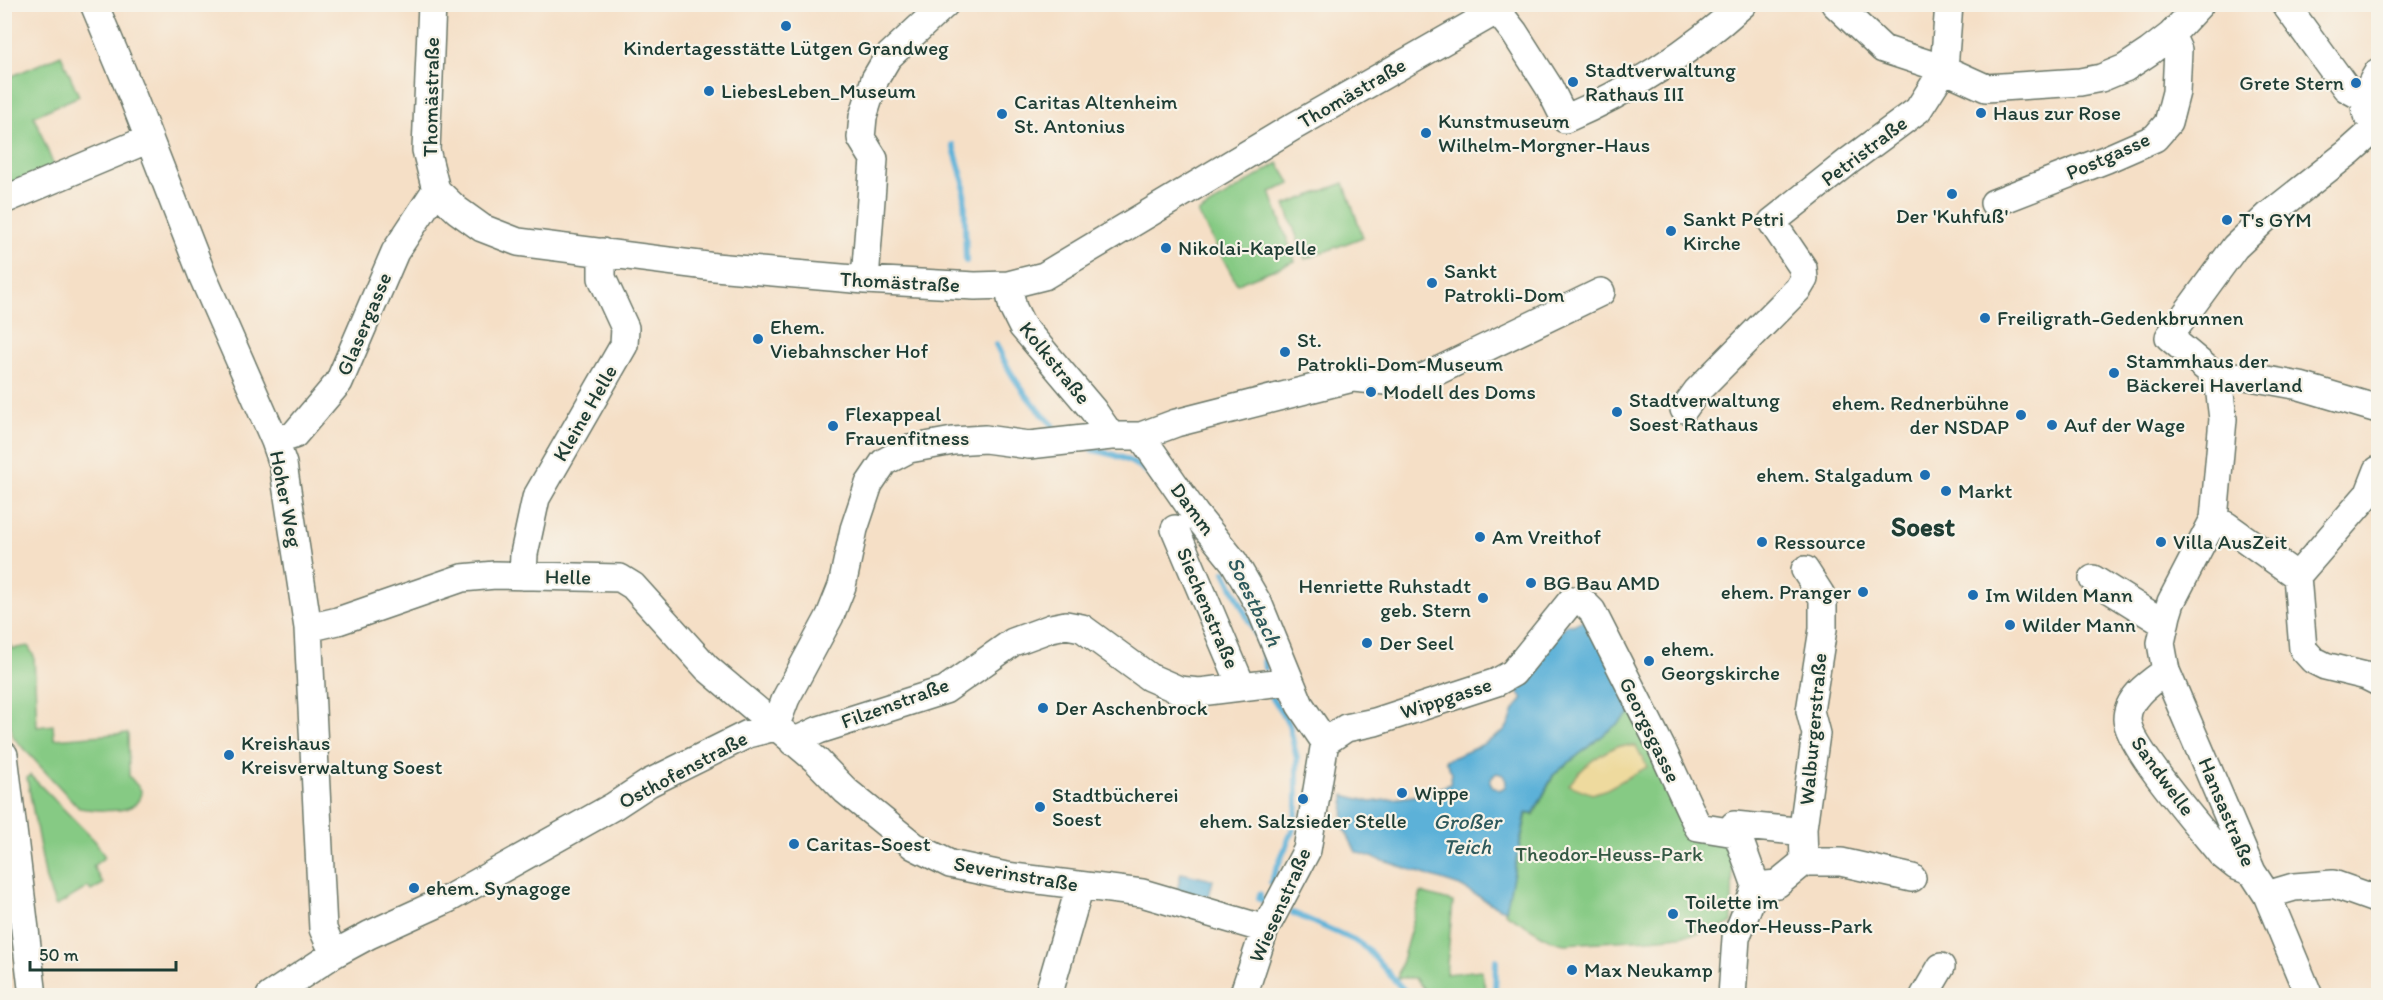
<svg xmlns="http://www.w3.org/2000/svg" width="2383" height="1000" viewBox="0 0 2383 1000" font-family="Itim,sans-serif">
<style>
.green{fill:#86ca84;stroke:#52845c;stroke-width:1.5}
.sand{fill:#eeda9e;stroke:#868c69;stroke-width:1.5}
.water{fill:#5cb1d8;stroke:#3e7786;stroke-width:1.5;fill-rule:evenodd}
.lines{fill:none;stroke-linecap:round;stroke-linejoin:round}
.stream{stroke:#5cb1d8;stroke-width:6}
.minor-casing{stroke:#6a7667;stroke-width:30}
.minor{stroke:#fff;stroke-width:27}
.poi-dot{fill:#1f6fb2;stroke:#f7f3e8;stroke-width:2}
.labels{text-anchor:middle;stroke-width:4.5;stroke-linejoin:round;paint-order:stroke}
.poi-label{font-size:21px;fill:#1f3d34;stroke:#f7f3e8;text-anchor:start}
.street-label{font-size:21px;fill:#1f3d34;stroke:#f7f3e8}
.park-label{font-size:21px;fill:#345944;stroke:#f7f3e8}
.water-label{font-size:22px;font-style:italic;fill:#2e5a5d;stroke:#f7f3e8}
.district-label{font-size:27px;font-weight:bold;fill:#1f3d34;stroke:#f7f3e8}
</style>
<rect width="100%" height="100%" fill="#f7f3e8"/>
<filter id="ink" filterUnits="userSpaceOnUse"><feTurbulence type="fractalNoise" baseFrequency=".0167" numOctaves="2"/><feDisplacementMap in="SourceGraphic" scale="12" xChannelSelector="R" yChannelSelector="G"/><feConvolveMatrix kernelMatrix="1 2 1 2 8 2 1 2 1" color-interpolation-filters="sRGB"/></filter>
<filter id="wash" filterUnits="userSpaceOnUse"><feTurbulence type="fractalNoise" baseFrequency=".008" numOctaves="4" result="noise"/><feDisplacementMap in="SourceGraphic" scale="24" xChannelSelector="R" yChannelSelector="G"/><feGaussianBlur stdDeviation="1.35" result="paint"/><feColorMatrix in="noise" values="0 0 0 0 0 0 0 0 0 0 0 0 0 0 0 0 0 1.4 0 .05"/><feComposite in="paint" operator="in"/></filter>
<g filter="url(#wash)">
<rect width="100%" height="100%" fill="#f5dfc6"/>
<path class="green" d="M61,55l18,41 -45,20 21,53 -50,19v-109z
M1278,163l13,21 -21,8 25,69 -58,23 -39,-71z
M1344,183l19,54 -58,22 -20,-54z
M4,633l8,16 16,-3 6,10 3,71 16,-2 1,14 74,-6 1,43 12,14c0,28 -43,20 -62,18l-66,-71 -8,-33z
M1637,708l58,131 38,-1 -1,84c-22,18 -134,19 -168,22l-14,-4 -45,-27 22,-99 7,1 20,-40z
M30,775l66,67 9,15 -12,9 10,18 -12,7 -3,-4 -31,19 -2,-1 -9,-25 -19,-102z
M1421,893l32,9 -7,72 35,-4 6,25h-59l-13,-17h-18z"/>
<path class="sand" d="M1617,746h19l11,21 -40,22 -15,5 -23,-9c15,-20 26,-28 48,-39z"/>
<path class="water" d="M1585,619l52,89 -84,67 -20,39 -7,-1 -20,97 -7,-2 -39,-22 -104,-34 -13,-26 1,-31 27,7 49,-7 30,-11 2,-11 -7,-13c16,-5 52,-20 62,-33 5,-6 4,-11 7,-17 2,-4 6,-7 9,-11l-11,-15 55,-60 6,1zM1497,773l6,2 3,6 -1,6 -6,3 -6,-3 -3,-5 2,-6z
M1181,873l32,7 -4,17 -32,-6z"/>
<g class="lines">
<path class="stream" d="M953,145l11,38 2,78
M996,344c13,31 33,57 57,81
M1092,450c26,4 50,13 66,34
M1225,572l38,77 2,19
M1271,882l22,-53 4,-22v-48l-8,-35 -17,-27
M1260,894l-1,5 5,2
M1293,913l61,27 13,9 42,47
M1495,996l1,-36"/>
</g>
</g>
<g filter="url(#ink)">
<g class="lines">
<g class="minor-casing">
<path id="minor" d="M94,4l38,91 71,182 72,164 8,23 25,164 15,301 11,25
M432,4l-6,146 10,40 21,20 25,18 36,14 197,25 150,13 110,6 33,-1 36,-9 247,-148 205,-117
M1492,4l22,28 35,55 16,32c65,-28 126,-68 178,-115
M1835,4l48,45 61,20 42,19 94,-6 21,-4 24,-10 24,-16 22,-17 29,-31
M2285,4l61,84 20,11
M2367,115c-6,-14 3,-30 11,-43
M2378,126l-29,26 -80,63 -34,32 -66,90 49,41 27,-2 55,10 78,23
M4,200l145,-61
M1994,203l113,-44 48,-21 13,-15 8,-31 2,-42 -7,-15
M865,280l9,-121 -13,-21 2,-21 12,-38 13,-22 57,-53
M1008,285l5,23 9,18 71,84 18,26
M2218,378l5,41 -9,100 -43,83 -4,13 -6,28 5,28 86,201 15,23 42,101
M1684,409l13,-18 101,-102 6,-10 -1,-11 -31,-46 77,-61 69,-51 26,-41 5,-65
M1141,436l54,78 39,48 25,43 41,100 25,37 -18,108 -42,79 -22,67
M275,441l19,-6 45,-53 56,-130 41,-62
M2214,519l13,7 70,50 6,73 10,11 12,6 41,10 12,6
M1175,529l67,158
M523,576l1,-22 12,-56 88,-153 1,-17 -23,-50v-26
M2297,576l72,-83 9,-23
M2093,579l72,45
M308,628l30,-7 124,-43 33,-3 125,3 13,8 74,82 109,92 30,31 68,55 36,18 56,12 136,17 123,36
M2166,671c-15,11 -39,26 -39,48 0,26 75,111 94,135l15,12 16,6
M775,727l11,-29 44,-82 12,-30 12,-57 15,-45 15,-22 25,-13 44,-8 32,-2 44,6 82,-9h30l35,-13 177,-45 44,4 26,-4 178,-86
M793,742l26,-12 126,-40 68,-48 38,-14 15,-3 16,3 67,49 30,13 21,2 90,-11
M1325,742l21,-14 29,-6 122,-40 16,-9 59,-73 11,2 9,9 69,136 37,80 37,6
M4,755l29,241
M1804,862h37l71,16
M1756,886l-22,-61 62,6 7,-3
M2267,895l27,-8 39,-3 45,16
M270,996l64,-42 35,-19 79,-36 166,-93 35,-23 99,-49 27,-7
M1048,996l32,-110
M1732,996l4,-58 20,-52 21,-2 27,-22 -1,-34 13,-94 -6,-23 13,-82v-31l-18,-28
M1924,996l17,-29"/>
</g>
<use href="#minor" class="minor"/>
</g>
</g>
<g class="poi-dot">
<circle cx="786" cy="26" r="6"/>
<circle cx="1573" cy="82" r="6"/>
<circle cx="2356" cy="83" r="6"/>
<circle cx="709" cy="91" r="6"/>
<circle cx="1981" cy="113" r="6"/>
<circle cx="1002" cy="114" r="6"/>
<circle cx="1426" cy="133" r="6"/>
<circle cx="1952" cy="194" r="6"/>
<circle cx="2227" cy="220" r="6"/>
<circle cx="1671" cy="231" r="6"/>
<circle cx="1166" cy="248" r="6"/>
<circle cx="1432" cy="283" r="6"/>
<circle cx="1985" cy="318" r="6"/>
<circle cx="758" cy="339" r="6"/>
<circle cx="1285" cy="352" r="6"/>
<circle cx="2114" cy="373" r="6"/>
<circle cx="1371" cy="392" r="6"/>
<circle cx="1617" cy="412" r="6"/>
<circle cx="2021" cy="415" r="6"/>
<circle cx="2052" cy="425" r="6"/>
<circle cx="833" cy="426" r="6"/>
<circle cx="1925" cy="475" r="6"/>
<circle cx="1946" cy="491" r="6"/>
<circle cx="1480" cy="537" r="6"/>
<circle cx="1762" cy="542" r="6"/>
<circle cx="2161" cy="542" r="6"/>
<circle cx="1531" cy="583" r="6"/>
<circle cx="1863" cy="592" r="6"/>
<circle cx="1973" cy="595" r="6"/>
<circle cx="1483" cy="598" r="6"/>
<circle cx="2010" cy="625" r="6"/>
<circle cx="1367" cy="643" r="6"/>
<circle cx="1649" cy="661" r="6"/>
<circle cx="1043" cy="708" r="6"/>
<circle cx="229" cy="755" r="6"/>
<circle cx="1402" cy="793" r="6"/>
<circle cx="1303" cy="799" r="6"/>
<circle cx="1040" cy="807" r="6"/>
<circle cx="794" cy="844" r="6"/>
<circle cx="414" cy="888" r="6"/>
<circle cx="1673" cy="914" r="6"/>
<circle cx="1572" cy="970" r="6"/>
</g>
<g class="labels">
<g class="poi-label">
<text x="786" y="55" text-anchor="middle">Kindertagesstätte Lütgen Grandweg</text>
<text x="1585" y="77">Stadtverwaltung<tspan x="1585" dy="24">Rathaus III</tspan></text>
<text x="2344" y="90" text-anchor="end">Grete Stern</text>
<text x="721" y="98">LiebesLeben_Museum</text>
<text x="1014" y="109">Caritas Altenheim<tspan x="1014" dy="24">St. Antonius</tspan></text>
<text x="1993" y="120">Haus zur Rose</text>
<text x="1438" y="128">Kunstmuseum<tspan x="1438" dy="24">Wilhelm-Morgner-Haus</tspan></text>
<text x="1952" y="223" text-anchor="middle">Der 'Kuhfuß'</text>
<text x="1683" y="226">Sankt Petri<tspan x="1683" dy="24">Kirche</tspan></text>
<text x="2239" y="227">T's GYM</text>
<text x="1178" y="255">Nikolai-Kapelle</text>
<text x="1444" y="278">Sankt<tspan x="1444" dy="24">Patrokli-Dom</tspan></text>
<text x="1997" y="325">Freiligrath-Gedenkbrunnen</text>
<text x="770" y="334">Ehem.<tspan x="770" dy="24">Viebahnscher Hof</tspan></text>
<text x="1297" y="347">St.<tspan x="1297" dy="24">Patrokli-Dom-Museum</tspan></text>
<text x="2126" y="368">Stammhaus der<tspan x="2126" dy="24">Bäckerei Haverland</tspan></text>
<text x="1383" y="399">Modell des Doms</text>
<text x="1629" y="407">Stadtverwaltung<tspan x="1629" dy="24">Soest Rathaus</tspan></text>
<text x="2009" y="410" text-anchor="end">ehem. Rednerbühne<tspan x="2009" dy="24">der NSDAP</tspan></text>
<text x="845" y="421">Flexappeal<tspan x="845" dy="24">Frauenfitness</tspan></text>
<text x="2064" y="432">Auf der Wage</text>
<text x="1913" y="482" text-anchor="end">ehem. Stalgadum</text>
<text x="1958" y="498">Markt</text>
<text x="1492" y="544">Am Vreithof</text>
<text x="1774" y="549">Ressource</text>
<text x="2173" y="549">Villa AusZeit</text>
<text x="1543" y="590">BG Bau AMD</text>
<text x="1471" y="593" text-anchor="end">Henriette Ruhstadt<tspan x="1471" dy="24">geb. Stern</tspan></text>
<text x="1851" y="599" text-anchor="end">ehem. Pranger</text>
<text x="1985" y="602">Im Wilden Mann</text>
<text x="2022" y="632">Wilder Mann</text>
<text x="1379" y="650">Der Seel</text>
<text x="1661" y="656">ehem.<tspan x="1661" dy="24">Georgskirche</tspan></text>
<text x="1055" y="715">Der Aschenbrock</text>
<text x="241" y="750">Kreishaus<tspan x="241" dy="24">Kreisverwaltung Soest</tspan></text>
<text x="1414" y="800">Wippe</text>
<text x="1052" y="802">Stadtbücherei<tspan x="1052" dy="24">Soest</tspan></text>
<text x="1303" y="828" text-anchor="middle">ehem. Salzsieder Stelle</text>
<text x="806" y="851">Caritas-Soest</text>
<text x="426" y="895">ehem. Synagoge</text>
<text x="1685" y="909">Toilette im<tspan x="1685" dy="24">Theodor-Heuss-Park</tspan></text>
<text x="1584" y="977">Max Neukamp</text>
</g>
<g class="street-label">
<text transform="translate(1352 93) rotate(-30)" y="7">Thomästraße</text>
<text transform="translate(431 97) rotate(-89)" y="7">Thomästraße</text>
<text transform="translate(1864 151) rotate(-37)" y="7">Petristraße</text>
<text transform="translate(2108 156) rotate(-24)" y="7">Postgasse</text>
<text transform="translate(900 282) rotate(3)" y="7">Thomästraße</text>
<text transform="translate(364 324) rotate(-67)" y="7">Glasergasse</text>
<text transform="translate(1055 363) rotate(51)" y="7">Kolkstraße</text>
<text transform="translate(585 413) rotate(-60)" y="7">Kleine Helle</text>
<text transform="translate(286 499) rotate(79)" y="7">Hoher Weg</text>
<text transform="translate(1193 509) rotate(53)" y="7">Damm</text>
<text transform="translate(568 577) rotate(1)" y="7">Helle</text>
<text transform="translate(1208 608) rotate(67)" y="7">Siechenstraße</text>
<text transform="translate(1446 698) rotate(-18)" y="7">Wippgasse</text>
<text transform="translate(895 703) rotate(-20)" y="7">Filzenstraße</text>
<text transform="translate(1813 729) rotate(-85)" y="7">Walburgerstraße</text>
<text transform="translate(1650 730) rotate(64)" y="7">Georgsgasse</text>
<text transform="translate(683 770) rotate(-28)" y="7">Osthofenstraße</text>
<text transform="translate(2163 776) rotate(54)" y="7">Sandwelle</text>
<text transform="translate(2227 812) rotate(67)" y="7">Hansastraße</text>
<text transform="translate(1016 874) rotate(10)" y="7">Severinstraße</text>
<text transform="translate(1280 905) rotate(-66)" y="7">Wiesenstraße</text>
</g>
<g class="park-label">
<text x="1609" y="861">Theodor-Heuss-Park</text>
</g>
<g class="water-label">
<text transform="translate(1255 601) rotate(64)" y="8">Soestbach</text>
<text x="1467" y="829">Großer<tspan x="1467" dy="25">Teich</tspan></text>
</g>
<g class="district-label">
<text x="1923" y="536">Soest</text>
</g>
</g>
<rect width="2383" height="1000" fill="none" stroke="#f7f3e8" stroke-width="24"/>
<path d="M30 961v9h146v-9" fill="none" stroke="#1f3d34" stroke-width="3"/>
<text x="39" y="961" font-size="18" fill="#1f3d34" stroke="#f7f3e8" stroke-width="4.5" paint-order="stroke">50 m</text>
</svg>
